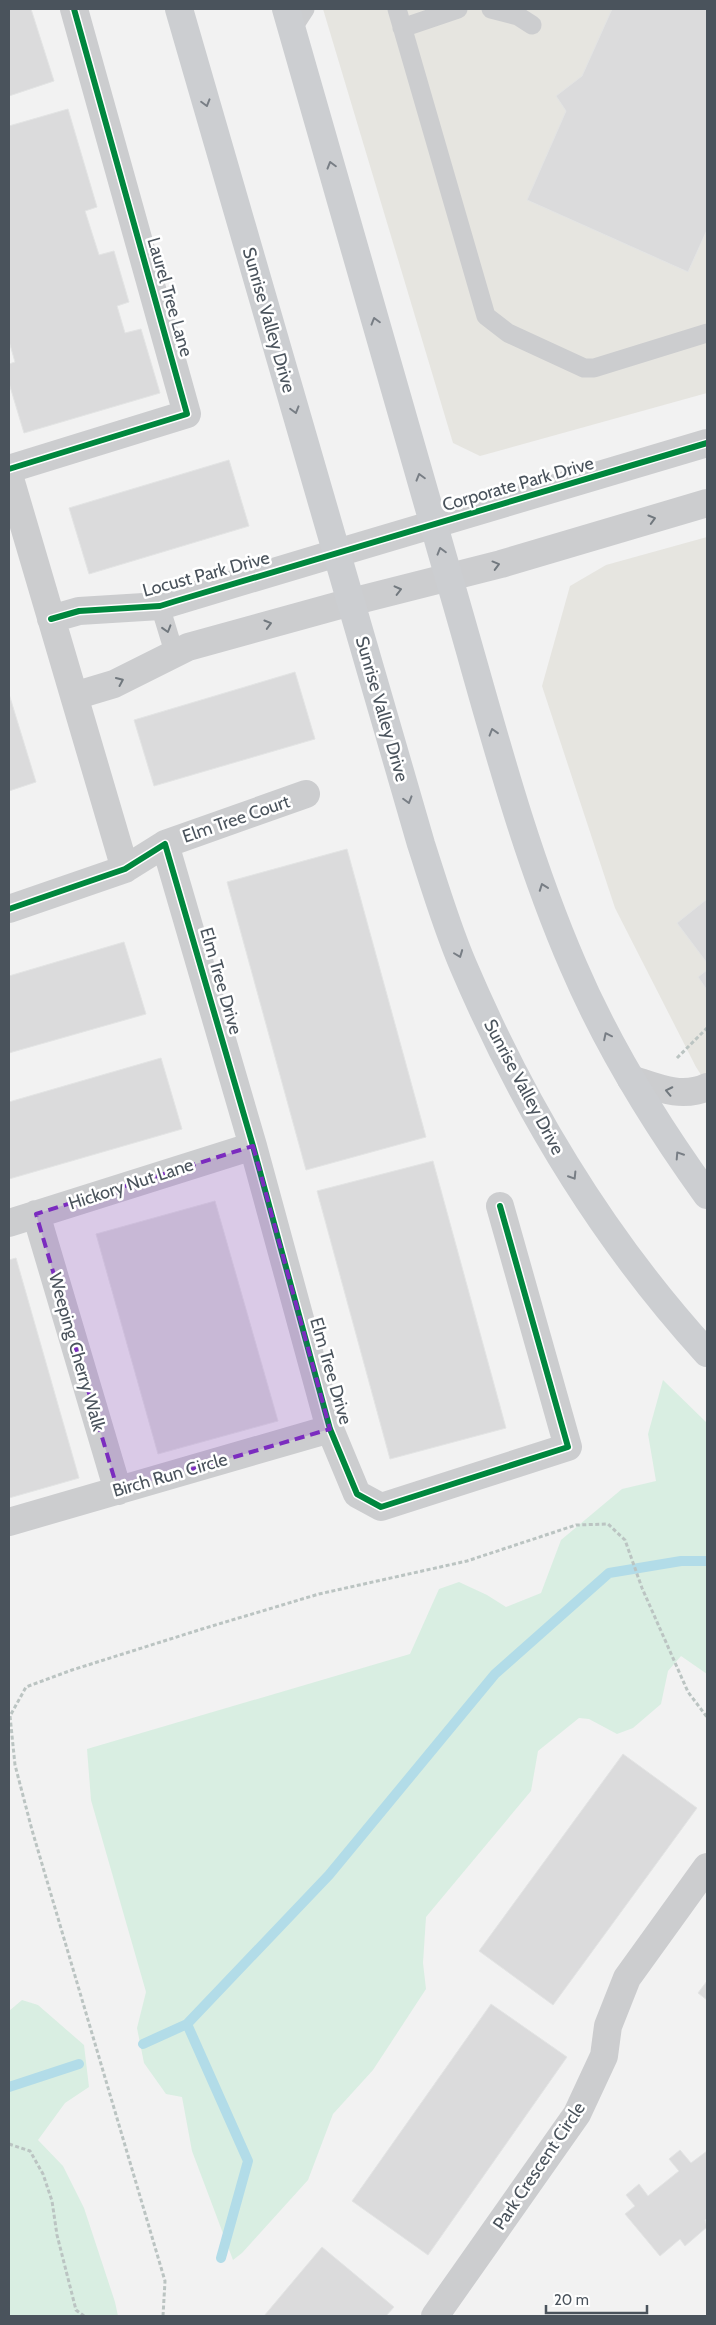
<svg xmlns="http://www.w3.org/2000/svg" width="716" height="2325" viewBox="0 0 716 2325" font-family="Cabin,sans-serif">
<style>
.commercial{fill:#e6e5e0}
.green{fill:#d9eee2}
.lines{fill:none;stroke-linecap:round;stroke-linejoin:round}
.stream{stroke:#b2dce8;stroke-width:10}
.building{fill:#dbdbdc;stroke:#e3e4e4}
.path{stroke:#bbc4c2;stroke-width:3;stroke-dasharray:4 2.5;stroke-linecap:butt}
.service{stroke:#cccdcf;stroke-width:19}
.minor{stroke:#cccdcf;stroke-width:28}
.tertiary{stroke:#cccdcf;stroke-width:28}
.secondary{stroke:#ccced1;stroke-width:28}
.cycleway-casing{stroke:#fff;stroke-width:9}
.cycleway{stroke:#00873e;stroke-width:6}
.oneway{stroke:#787e85}
.oneway2{stroke:#71787e}
.marked{fill:#7b2cbf;fill-opacity:0.2;stroke:#7b2cbf;stroke-width:4;stroke-dasharray:10 6;stroke-linejoin:round}
.labels{text-anchor:middle;stroke-width:5;stroke-linejoin:round;paint-order:stroke}
.street-label{font-size:18px;fill:#4a535c;stroke:#fff}
</style>
<rect width="100%" height="100%" fill="#f2f2f2"/>
<path class="commercial" d="M323,9h384v384l-227,63 -27,-13z
M707,537v547l-11,-17 -81,-159 -73,-222 28,-100 36,-21z"/>
<path class="green" d="M663,1380l44,43v251l-26,-18 -13,15 -7,33 -28,24 -16,6 -28,-15 -10,-1 -41,33 -7,40 -105,126 -3,46 3,26 -53,81 -40,44 -25,66 -66,73 -9,7 -41,-109 -10,-54 -16,-3 -22,-31 -7,-35 9,-36 -55,-192 -4,-51 323,-95 29,-65 20,-7 28,13 19,12 35,-14 20,-53 61,-51 34,-8 -8,-47z
M22,2000l16,5 46,40 5,42 -24,16 -27,37 25,26 21,42 31,94 3,14h-109v-305z"/>
<g class="lines">
<path class="stream" d="M143,2044l44,-20
M9,2087l70,-23
M221,2258l27,-97 -61,-137 142,-149 166,-201 114,-101 72,-12h26"/>
</g>
<path class="building" d="M9,9h22l23,72 -45,15z
M612,9h95v221l-19,42 -161,-72 39,-89 -10,-15 26,-20z
M68,109l29,98 -12,4 14,44 15,-4 15,51 -12,4 8,27 16,-4 19,64 -136,40 -15,-50v-19l6,-2 -6,-21v-215z
M229,460l20,66 -160,48 -20,-66z
M295,672l20,67 -161,47 -20,-66z
M9,694l27,88 -27,9z
M347,849l79,288 -120,33 -79,-288z
M707,899v64l-30,-40z
M124,942l22,72 -137,39v-77z
M707,970v20l-9,-13z
M161,1058l21,71 -173,50v-77z
M433,1161l73,267 -116,31 -73,-268z
M215,1201l63,220 -120,33 -62,-220z
M16,1258l63,220 -70,20v-238z
M623,1754l74,54 -144,197 -74,-54z
M707,1981v19l-9,-7z
M491,2004l76,53 -139,198 -76,-54z
M680,2150l11,13 16,-12v67l-2,2 2,7 -22,19 -5,-7 -20,17 -35,-42 10,-8 -9,-11 13,-11 9,12 31,-25 -10,-12z
M322,2247l72,60 -8,9h-122z"/>
<g class="lines">
<path class="path" d="M677,1058l30,-30
M9,2144l21,7 13,23 9,27 5,34 19,75 8,6
M163,2316l2,-35 -133,-451 -17,-65 -5,-49 16,-29 46,-17 130,-41 117,-35 148,-33 109,-36 32,-1 17,16 17,48 46,104 19,25"/>
<path class="service" d="M397,9l89,307 22,17 76,35h10l113,-35
M491,9l27,7 14,9
M402,28l56,-19
M292,29l13,-20
M160,606l14,46"/>
<path class="minor" d="M9,469l178,-55 -113,-405
M9,475l116,394
M51,619l28,-8 81,-5 177,-53
M74,696l40,-12 74,-37 163,-45
M165,844l141,-50
M9,909l116,-40 40,-25 88,302 77,283 27,65 24,13 187,-60 -68,-241
M631,1079c25,8 50,20 76,8
M36,1214l82,277
M9,1223l244,-77
M9,1522l321,-93
M435,2316l142,-202 27,-58 4,-30 19,-48 80,-111"/>
<path class="tertiary" d="M337,553l370,-110
M351,602l150,-38 206,-61"/>
<path class="secondary" d="M179,9l242,835c13,40 25,81 42,121 60,141 140,274 244,388
M286,9c54,189 107,379 163,569 38,129 70,262 124,387 35,82 82,158 134,230"/>
<g class="cycleway-casing">
<path id="cycleway" d="M9,469l178,-55 -113,-405
M51,619l28,-8 81,-5 16,-5 531,-158
M9,909l116,-40 40,-25 88,302 77,283 27,65 24,13 187,-60 -68,-241"/>
</g>
<use href="#cycleway" class="cycleway"/>
</g>
<defs><path id="oneway-chevron" d="M-2-3.5L2.5 0L-2 3.5" fill="none" stroke-width="1.6" stroke-linecap="round" stroke-linejoin="round" transform="scale(1.25)"/></defs>
<g class="oneway">
<use href="#oneway-chevron" transform="translate(206 103) rotate(74)"/>
<use href="#oneway-chevron" transform="translate(331 165) rotate(-106)"/>
<use href="#oneway-chevron" transform="translate(375 321) rotate(-106)"/>
<use href="#oneway-chevron" transform="translate(295 410) rotate(74)"/>
<use href="#oneway-chevron" transform="translate(420 477) rotate(-106)"/>
<use href="#oneway-chevron" transform="translate(441 551) rotate(-106)"/>
<use href="#oneway-chevron" transform="translate(493 732) rotate(-107)"/>
<use href="#oneway-chevron" transform="translate(408 800) rotate(74)"/>
<use href="#oneway-chevron" transform="translate(543 887) rotate(-110)"/>
<use href="#oneway-chevron" transform="translate(459 954) rotate(69)"/>
<use href="#oneway-chevron" transform="translate(607 1036) rotate(-116)"/>
<use href="#oneway-chevron" transform="translate(679 1155) rotate(-123)"/>
<use href="#oneway-chevron" transform="translate(573 1176) rotate(58)"/>
</g>
<g class="oneway2">
<use href="#oneway-chevron" transform="translate(652 519) rotate(-16)"/>
<use href="#oneway-chevron" transform="translate(496 565) rotate(-15)"/>
<use href="#oneway-chevron" transform="translate(398 590) rotate(-14)"/>
<use href="#oneway-chevron" transform="translate(268 624) rotate(-16)"/>
<use href="#oneway-chevron" transform="translate(167 629) rotate(73)"/>
<use href="#oneway-chevron" transform="translate(120 681) rotate(-24)"/>
<use href="#oneway-chevron" transform="translate(669 1091) rotate(-168)"/>
</g>
<path class="marked" d="M253,1146l77,283 -212,62 -82,-277z"/>
<g class="labels">
<g class="street-label">
<text transform="translate(170 297) rotate(74)" y="6">Laurel Tree Lane</text>
<text transform="translate(269 320) rotate(74)" y="6">Sunrise Valley Drive</text>
<text transform="translate(518 484) rotate(-16)" y="6">Corporate Park Drive</text>
<text transform="translate(206 574) rotate(-15)" y="6">Locust Park Drive</text>
<text transform="translate(382 709) rotate(74)" y="6">Sunrise Valley Drive</text>
<text transform="translate(236 819) rotate(-19)" y="6">Elm Tree Court</text>
<text transform="translate(221 981) rotate(74)" y="6">Elm Tree Drive</text>
<text transform="translate(524 1087) rotate(62)" y="6">Sunrise Valley Drive</text>
<text transform="translate(131 1184) rotate(-18)" y="6">Hickory Nut Lane</text>
<text transform="translate(77 1352) rotate(74)" y="6">Weeping Cherry Walk</text>
<text transform="translate(331 1371) rotate(74)" y="6">Elm Tree Drive</text>
<text transform="translate(170 1475) rotate(-16)" y="6">Birch Run Circle</text>
<text transform="translate(539 2166) rotate(-56)" y="6">Park Crescent Circle</text>
</g>
</g>
<rect width="716" height="2325" fill="none" stroke="#4a535c" stroke-width="20"/>
<path d="M546 2305v8h101v-8" fill="none" stroke="#4a535c" stroke-width="2.5"/>
<text x="554" y="2305" font-size="15" fill="#4a535c" stroke="#ffffff" stroke-width="4" paint-order="stroke">20 m</text>
</svg>
